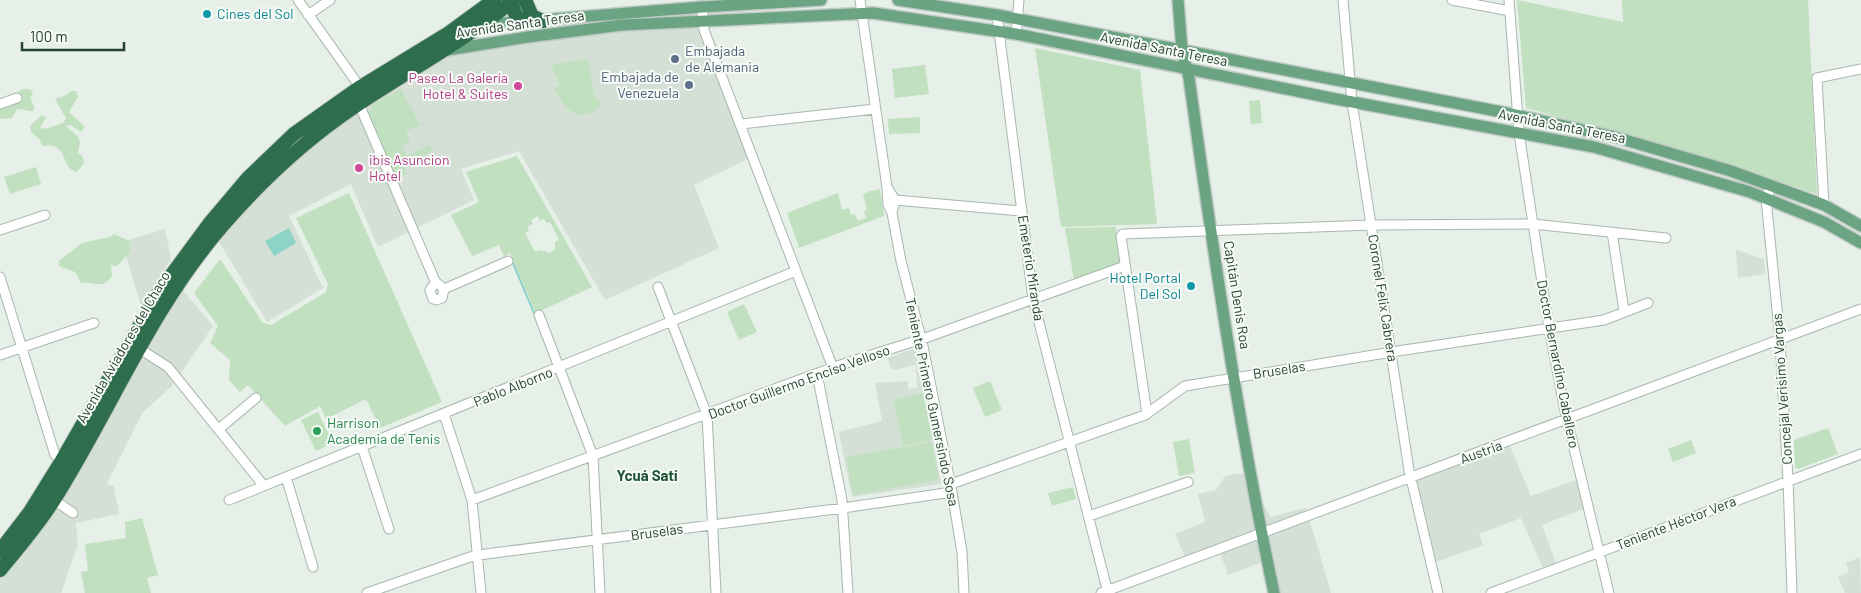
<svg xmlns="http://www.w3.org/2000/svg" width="1861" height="593" viewBox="0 0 1861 593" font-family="Barlow,sans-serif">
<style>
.built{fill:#d4dfd6}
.green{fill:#c0e0bf;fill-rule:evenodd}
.water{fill:#8ed3c8}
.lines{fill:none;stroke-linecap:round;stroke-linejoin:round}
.stream{stroke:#8ed3c8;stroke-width:2}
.minor-casing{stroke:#a8b7ad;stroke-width:11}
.major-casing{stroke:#c2cac5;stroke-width:14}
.highway-casing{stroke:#c2cac5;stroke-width:16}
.minor{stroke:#fff;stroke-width:9}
.major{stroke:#6aa483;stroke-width:11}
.highway{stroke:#2f6e4d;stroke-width:14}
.culture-dot{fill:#0f9aa8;stroke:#f7fbf7;stroke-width:2}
.service-dot{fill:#5c6f8a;stroke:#f7fbf7;stroke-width:2}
.hotel-dot{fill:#d1479c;stroke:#f7fbf7;stroke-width:2}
.leisure-dot{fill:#2e9e5b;stroke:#f7fbf7;stroke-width:2}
.labels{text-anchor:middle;stroke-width:4;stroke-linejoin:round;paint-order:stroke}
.culture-label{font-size:14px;fill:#0d838f;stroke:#f7fbf7;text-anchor:start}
.street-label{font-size:14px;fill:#244130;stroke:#f7fbf7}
.service-label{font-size:14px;fill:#4e5e75;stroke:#f7fbf7;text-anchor:start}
.hotel-label{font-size:14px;fill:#b23c85;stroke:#f7fbf7;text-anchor:end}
.leisure-label{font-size:14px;fill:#27864d;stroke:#f7fbf7;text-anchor:start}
.neighbourhood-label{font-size:15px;font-weight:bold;fill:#1f5436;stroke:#f7fbf7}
</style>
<rect width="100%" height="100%" fill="#e6efe8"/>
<path class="built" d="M701,25l51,132 -58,28 25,63 -114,52 -86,-149 -58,18 13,31 -96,47 -27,-63 -62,32 34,72 -56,34 -49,-82 54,-59 68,-59 110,-69 129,-20z
M165,229l6,29 -29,51 -20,-67z
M1736,250l28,9 1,15 -27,4z
M181,288l32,38 -41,60 -30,27 -35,70 7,4 5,27 -43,9 2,21 -17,49h-61v-15l33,-42z
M916,348l7,45 -30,7 10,46 30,-6 8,44 -89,13 -13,-65 43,-11 -7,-38 33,-2v8l9,-1 -1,-23 -24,5 -5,-12z
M1509,444l22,52 48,-17 7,29 -44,17 15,41 -13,5 -23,-53 -42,16 4,11 -50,18 -20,-84z
M1249,472l21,45 36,-9 25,85h-59l-7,-32 -37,14 -8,-23 -32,12 -13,-30 30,-12 -7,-28 18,-4 9,-14z
M1860,557l1,36h-16l-7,-16 11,-5 -3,-9z"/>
<path class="green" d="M1517,0l106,22 -1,-22h186l9,194 -128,-42 -163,-44z
M1035,48l105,22 17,154 -96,3z
M588,59c6,15 -1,33 14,44l-6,8 -15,4c-15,-4 -20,-14 -27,-27l6,-3 -9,-20z
M925,65l4,29 -34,4 -3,-29z
M24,89h6l3,4 -3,5 5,11 -3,2 -15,-2 -5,9 -12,1v-13l13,-5 6,-10z
M401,89l19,36 -14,6 4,10 -8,4 5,11 23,-11 2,6 -29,13 4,10 -11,5 -29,-67 5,-3 -1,-3z
M71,91h5l2,6 -9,15 16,15 -4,5 -10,-7 -5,1 12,11 2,5 -2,11 5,4 1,6 -7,9c-14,-3 -10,-21 -23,-26 -3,-1 -9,0 -12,0l-2,-6 -9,-8 -1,-6 12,-11 4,3 -6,9 5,2 18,-6 3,-5 -11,-19 12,-4z
M1260,100l2,23 -11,1 -2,-23z
M920,117v16l-31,1 -1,-15z
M517,156l75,131 -56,26 -26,-60 -6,3 -5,-11 -27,11 -21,-41 28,-13 -13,-30zM538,216l2,5 4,-2 3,4 3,-1 9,18 -4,2v7l-5,4 -10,-3 -5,2 -10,-19 4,-2 -2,-4 6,-3 -2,-4z
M36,167l5,17 -31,10 -6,-17z
M880,189l4,27 -85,32 -12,-35 51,-20 4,17 7,-2 2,7 4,-1 3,7 8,-3 -2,-7 3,-2 -4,-14 7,-4z
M349,193l93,209 -62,26 -14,-29 -40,20 -6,-13 -35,20 -37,-41 -8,7 -11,-12 1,-20 -20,-17 8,-17 -24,-33 26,-34 42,63 9,3 55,-33 2,-8 -32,-66z
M1116,227l4,36 -46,17 -9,-52z
M114,234l16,7v11l-13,14 -6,-1 1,11c-10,14 -17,5 -31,7l-6,-11 -16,-6v-5l23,-18 27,-6z
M744,304l13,28 -18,8 -12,-28z
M990,381l12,29 -17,7 -12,-29z
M923,393l10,47 -30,6 -10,-46z
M318,412l15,31 -17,8 -15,-31z
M1828,428l10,26 -40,15 -3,-2 -1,-27z
M1189,439l6,34 -16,3 -6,-34z
M1691,440l5,13 -23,9 -5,-13z
M932,442l7,38 -86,15 -7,-38z
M1073,487l3,12 -24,7 -4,-13z
M142,518l16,57 -11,3 4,15h-66l-4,-21 7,-1 -3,-27 41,-6 -1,-16z"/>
<path class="water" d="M289,228l7,15 -22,13 -9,-15z"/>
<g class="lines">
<path class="stream" d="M513,263l21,50"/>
<g class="minor-casing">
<path id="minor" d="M298,0l62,87 5,2
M860,0l27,187 8,13 -3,13
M1343,0l9,102 57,368 29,123
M1452,0l58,11
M1509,0l10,133 30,195 16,83 44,182
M702,7l2,23 129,338
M308,15l22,-15
M997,15l36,284 75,294
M1016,34l3,-34
M0,104l17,-6
M359,104l76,177 9,8 64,-28
M741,124l134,-15
M1771,186l-5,13 14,141 8,140 4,113
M887,187l1,18 4,8 9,48 22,85 29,146 10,60 2,41
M895,200l127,11
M1824,205l-7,-127 44,-9
M0,230l45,-15
M1612,232l12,79
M0,277l55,178 9,8
M435,283l-5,7 3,9 4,1 5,-2 2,-9
M658,287l49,128 9,178
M539,315l54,141 7,137
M135,346l33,21 96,119
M0,355l94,-32
M817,374l25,126 6,93
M444,414l28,86 9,93
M1147,414l-26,-178 2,-2 248,-9 162,-1 133,14
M219,429l37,-31
M362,447l27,82
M286,477l27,90
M951,484l194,-69 40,-29 213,-35 206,-31 44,-17
M54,500l19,13
M229,500l567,-229
M472,500l368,-135 88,-28 197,-71
M1089,516l99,-34
M367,593l103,-36 16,-3 357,-46 109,-16
M1101,593l760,-284
M1491,593l370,-139"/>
</g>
<g class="major-casing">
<path id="major" d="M898,0l99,15 205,39 305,59 108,24 116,34 74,27 19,7 37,21
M1178,0l4,50 7,28c24,172 49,345 85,515
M481,25l221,-18 119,-7
M448,50l80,-13 94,-12 251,-12 143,21 320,65 258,48 156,45 74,30 37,21"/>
</g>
<g class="highway-casing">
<path id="highway" d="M510,0l6,16 8,7
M525,0l7,16 11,5
M0,551l30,-39 31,-50 98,-170 51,-69 38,-45 46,-44 65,-46 90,-55 45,-33
M0,570c19,-23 39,-46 55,-72 57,-91 97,-192 168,-273 39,-45 82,-85 131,-118 53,-36 110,-65 159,-107"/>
</g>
<use href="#minor" class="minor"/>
<use href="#major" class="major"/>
<use href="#highway" class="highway"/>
</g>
<g class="culture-dot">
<circle cx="207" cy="14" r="5"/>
<circle cx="1191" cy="286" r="5"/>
</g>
<g class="service-dot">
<circle cx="675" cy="59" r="5"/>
<circle cx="689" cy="85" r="5"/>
</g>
<g class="hotel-dot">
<circle cx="518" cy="86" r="5"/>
<circle cx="359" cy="168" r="5"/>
</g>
<circle class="leisure-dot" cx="317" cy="431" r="5"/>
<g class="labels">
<g class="culture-label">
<text x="217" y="19">Cines del Sol</text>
<text x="1181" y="283" text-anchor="end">Hotel Portal<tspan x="1181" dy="16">Del Sol</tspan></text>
</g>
<g class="street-label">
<text transform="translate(520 24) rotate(-8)" y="5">Avenida Santa Teresa</text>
<text transform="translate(1164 49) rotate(11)" y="5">Avenida Santa Teresa</text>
<text transform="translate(1562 126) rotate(11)" y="5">Avenida Santa Teresa</text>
<text transform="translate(1031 268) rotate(81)" y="5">Emeterio Miranda</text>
<text transform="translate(1237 295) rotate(81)" y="5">Capitán Denis Roa</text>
<text transform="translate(1383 298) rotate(81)" y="5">Coronel Felix Cabrera</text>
<text transform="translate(123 347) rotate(-60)" y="5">Avenida Aviadores del Chaco</text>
<text transform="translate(1558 364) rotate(79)" y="5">Doctor Bernardino Caballero</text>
<text transform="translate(1279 370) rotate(-9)" y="5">Bruselas</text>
<text transform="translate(799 382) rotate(-20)" y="5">Doctor Guillermo Enciso Velloso</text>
<text transform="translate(513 387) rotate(-22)" y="5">Pablo Alborno</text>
<text transform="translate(1782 389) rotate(-94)" y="5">Concejal Verisimo Vargas</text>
<text transform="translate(932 402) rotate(78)" y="5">Teniente Primero Gumersindo Sosa</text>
<text transform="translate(1481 452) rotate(-20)" y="5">Austria</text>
<text transform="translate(1676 523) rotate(-21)" y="5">Teniente Héctor Vera</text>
<text transform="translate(657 532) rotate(-8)" y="5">Bruselas</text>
</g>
<g class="service-label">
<text x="685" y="56">Embajada<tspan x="685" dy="16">de Alemania</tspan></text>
<text x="679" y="82" text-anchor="end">Embajada de<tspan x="679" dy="16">Venezuela</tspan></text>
</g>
<g class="hotel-label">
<text x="508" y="83">Paseo La Galería<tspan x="508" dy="16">Hotel &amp; Suites</tspan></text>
<text x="369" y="165" text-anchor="start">ibis Asuncion<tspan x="369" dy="16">Hotel</tspan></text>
</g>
<g class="leisure-label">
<text x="327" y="428">Harrison<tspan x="327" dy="16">Academia de Tenis</tspan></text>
</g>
<g class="neighbourhood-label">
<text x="647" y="481">Ycuá Satí</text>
</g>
</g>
<path d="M22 42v8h102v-8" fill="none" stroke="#244130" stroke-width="2.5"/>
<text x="30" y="42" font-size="15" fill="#244130" stroke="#f7fbf7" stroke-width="4" paint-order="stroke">100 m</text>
</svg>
